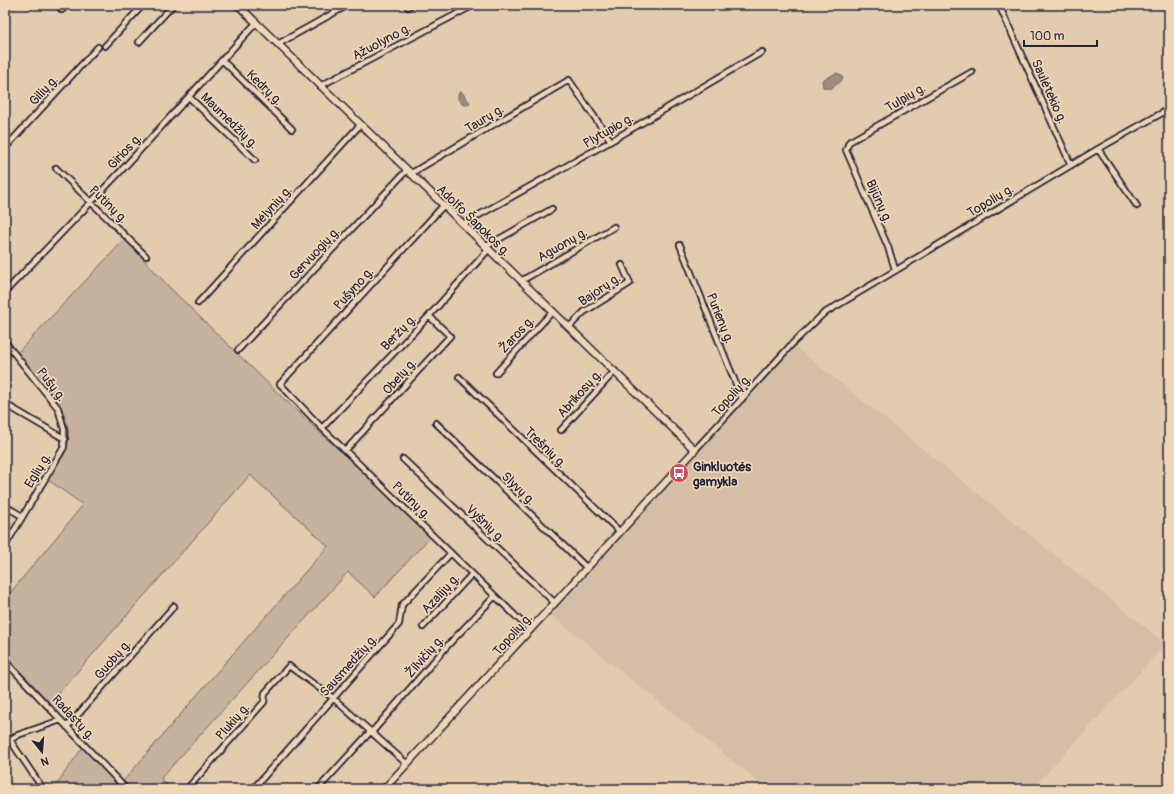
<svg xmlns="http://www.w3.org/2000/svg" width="1174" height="794" viewBox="0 0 1174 794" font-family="Pangolin,sans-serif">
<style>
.built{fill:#d4bea5}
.green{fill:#c6b29d;stroke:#746a6c}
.water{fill:#9b8d84;stroke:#6b6267}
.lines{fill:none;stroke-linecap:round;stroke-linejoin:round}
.street-casing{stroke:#22223b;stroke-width:8}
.secondary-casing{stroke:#22223b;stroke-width:9}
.street{stroke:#efd6b6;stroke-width:4.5}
.secondary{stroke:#efd6b6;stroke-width:6}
.labels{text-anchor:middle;stroke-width:3.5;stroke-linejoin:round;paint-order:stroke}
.street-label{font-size:13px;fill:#22223b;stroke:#efd6b6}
.poi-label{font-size:13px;font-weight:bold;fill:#22223b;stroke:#efd6b6;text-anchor:start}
</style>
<rect width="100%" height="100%" fill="#e3cbae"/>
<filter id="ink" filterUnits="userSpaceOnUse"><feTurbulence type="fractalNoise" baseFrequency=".025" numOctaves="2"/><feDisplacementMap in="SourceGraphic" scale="8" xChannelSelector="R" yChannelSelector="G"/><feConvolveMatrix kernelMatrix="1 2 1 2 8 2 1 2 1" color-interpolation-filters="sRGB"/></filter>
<g filter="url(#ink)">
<path class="built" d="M794,346l372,298 -134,145h-265l-218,-176z"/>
<path class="green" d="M125,239l45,49 113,110 148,138 -56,61 -27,-25 -187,206 9,11h-117l30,-42 36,39 91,-106 118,-134 -78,-71 -200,228 -32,-34 -13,-10v-60l78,-94 -36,-26c6,-9 17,-21 20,-31 10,-34 -31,-71 -50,-95z"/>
<path class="water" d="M837,73l4,2 2,3 -3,4 -10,7 -7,-2 -1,-7z
M461,91l9,12 -2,2h-5l-5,-6v-5z"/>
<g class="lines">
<g class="street-casing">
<path id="street" d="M57,5l5,5 5,-5
M407,5l1,2 3,-2
M999,5l72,160
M139,42l34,-37
M278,44l70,-39
M105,46l38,-41
M222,60l70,69
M320,86l154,-81
M189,97l66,63
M5,148l93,-101
M1098,149l39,57
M56,168l90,88
M410,174l159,-94 42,61
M443,206l-163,178 42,44 208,202
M463,224l148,-83 151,-89
M680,245l62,154
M485,247l67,-38
M895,269l-7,-22 -42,-97 3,-8 123,-70
M521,281l93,-54
M5,292l114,-119 137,-150
M198,303l162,-178
M569,327l15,-15 46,-29 -8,-18
M5,342l53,66 6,21v18l-59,99
M238,350l169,-180
M496,373l57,-62
M459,377l161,155
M5,404l60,35
M436,423l151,145
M322,428l107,-112 59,-66
M561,430l54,-59
M695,450l97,-106 31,-30 275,-165 71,-40
M345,451l105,-115 -21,-20
M403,459l152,144
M5,506l17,10
M423,627l49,-53
M5,661l121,128
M67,727l107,-121
M372,732l76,-87 47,-49
M10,740l33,49
M5,743l13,-8 43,-15
M187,789l77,-87 1,-9 24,-27 44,32 74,66
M253,789l146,-165 3,-19 49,-52
M318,789l53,-58"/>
</g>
<g class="secondary-casing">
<path id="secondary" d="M238,5l457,445 -311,339"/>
</g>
<use href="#street" class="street"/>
<use href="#secondary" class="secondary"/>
</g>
</g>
<defs>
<g id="bus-disc" transform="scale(1)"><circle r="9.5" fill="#d1495b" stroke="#efd6b6"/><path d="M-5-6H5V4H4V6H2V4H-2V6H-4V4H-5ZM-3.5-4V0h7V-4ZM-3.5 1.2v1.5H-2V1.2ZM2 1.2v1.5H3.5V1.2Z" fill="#fff"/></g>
</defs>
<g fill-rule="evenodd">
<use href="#bus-disc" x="679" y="473"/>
</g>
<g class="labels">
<g class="street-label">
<text transform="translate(381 41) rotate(-28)" y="5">Ąžuolyno g.</text>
<text transform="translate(265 87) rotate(44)" y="5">Kedrų g.</text>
<text transform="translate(43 90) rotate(-47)" y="5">Gilių g.</text>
<text transform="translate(1050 91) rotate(66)" y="5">Saulėtekio g.</text>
<text transform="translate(905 97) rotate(-30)" y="5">Tulpių g.</text>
<text transform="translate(484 118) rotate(-31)" y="5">Taurų g.</text>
<text transform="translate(230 120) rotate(44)" y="5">Maumedžių g.</text>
<text transform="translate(608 130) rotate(-30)" y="5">Plytupio g.</text>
<text transform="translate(124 151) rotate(-47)" y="5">Girios g.</text>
<text transform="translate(990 200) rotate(-31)" y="5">Topolių g.</text>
<text transform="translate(880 201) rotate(66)" y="5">Bijūnų g.</text>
<text transform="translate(109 204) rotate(44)" y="5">Putinų g.</text>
<text transform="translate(271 207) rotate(-48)" y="5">Mėlynių g.</text>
<text transform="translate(474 220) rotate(44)" y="5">Adolfo Šapokos g.</text>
<text transform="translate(562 244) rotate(-30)" y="5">Aguonų g.</text>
<text transform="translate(314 253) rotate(-47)" y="5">Gervuogių g.</text>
<text transform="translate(353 288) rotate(-48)" y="5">Pušyno g.</text>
<text transform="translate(599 289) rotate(-34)" y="5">Bajorų g.</text>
<text transform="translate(721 318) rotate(68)" y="5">Purienų g.</text>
<text transform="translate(398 332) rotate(-46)" y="5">Beržų g.</text>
<text transform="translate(516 334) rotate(-47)" y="5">Žaros g.</text>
<text transform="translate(399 376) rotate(-48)" y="5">Obelų g.</text>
<text transform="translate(52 384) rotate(52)" y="5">Pušų g.</text>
<text transform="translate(579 393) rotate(-48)" y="5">Abrikosų g.</text>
<text transform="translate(731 395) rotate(-48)" y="5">Topolių g.</text>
<text transform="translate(546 447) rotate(44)" y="5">Trešnių g.</text>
<text transform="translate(37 470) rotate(-59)" y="5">Eglių g.</text>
<text transform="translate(519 488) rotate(44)" y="5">Slyvų g.</text>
<text transform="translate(412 500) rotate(44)" y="5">Putinų g.</text>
<text transform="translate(486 523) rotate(44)" y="5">Vyšnių g.</text>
<text transform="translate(440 593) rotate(-47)" y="5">Azalijų g.</text>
<text transform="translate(512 634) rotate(-48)" y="5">Topolių g.</text>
<text transform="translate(424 656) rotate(-49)" y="5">Žilvičių g.</text>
<text transform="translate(112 659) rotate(-49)" y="5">Guobų g.</text>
<text transform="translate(348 665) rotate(-48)" y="5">Sausmedžių g.</text>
<text transform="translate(74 717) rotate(47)" y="5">Radastų g.</text>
<text transform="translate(232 721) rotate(-49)" y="5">Plukių g.</text>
</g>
<g class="poi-label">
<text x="693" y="471">Ginkluotės<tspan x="693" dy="15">gamykla</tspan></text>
</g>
</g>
<rect width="1174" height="794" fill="none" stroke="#efd6b6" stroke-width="20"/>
<rect x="10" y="10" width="1154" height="774" fill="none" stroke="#22223b" stroke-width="1.5" filter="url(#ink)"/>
<g transform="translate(42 752) rotate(163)" stroke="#efd6b6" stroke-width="3" paint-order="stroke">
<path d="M0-3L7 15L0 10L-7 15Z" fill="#22223b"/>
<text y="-6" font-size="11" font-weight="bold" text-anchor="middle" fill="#22223b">N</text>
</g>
<path d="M1024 40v6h73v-6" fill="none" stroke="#22223b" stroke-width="2"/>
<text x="1030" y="40" font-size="12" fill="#22223b" stroke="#efd6b6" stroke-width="3" paint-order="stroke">100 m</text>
</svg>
